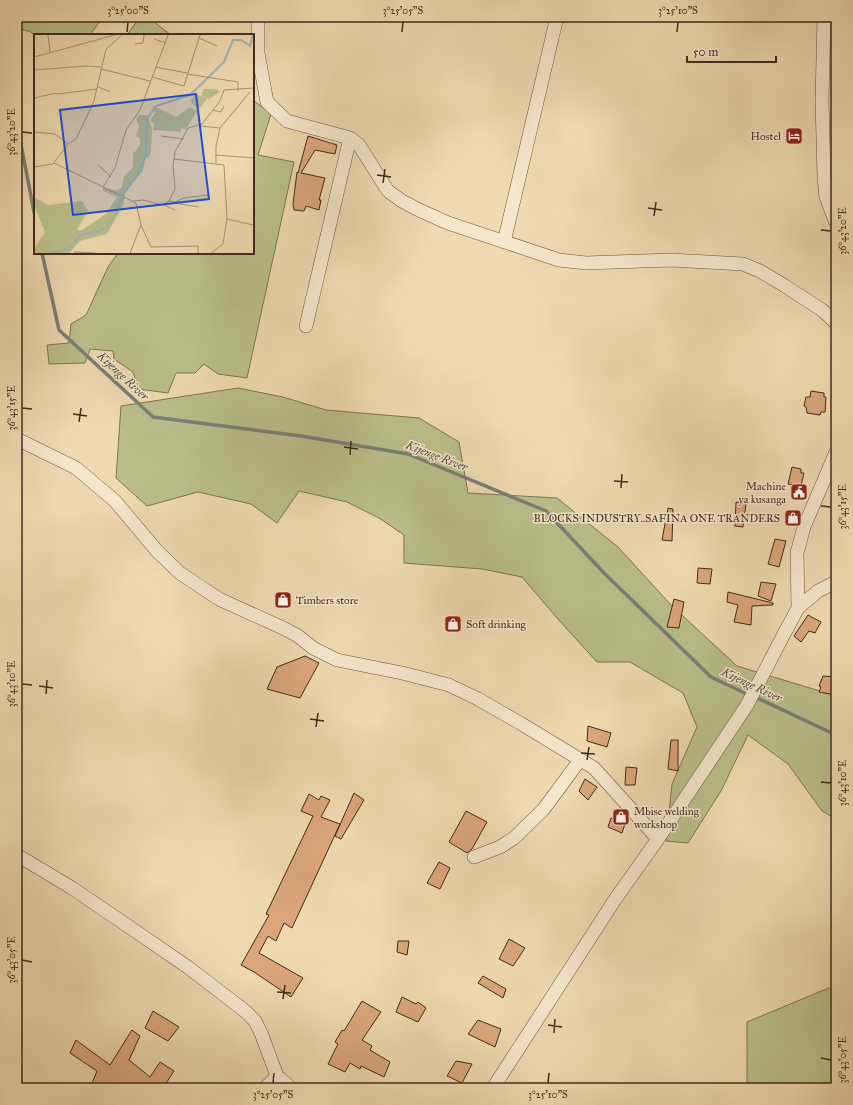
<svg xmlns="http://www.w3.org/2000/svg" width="853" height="1105" viewBox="0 0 853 1105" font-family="'IM FELL Great Primer',serif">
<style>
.green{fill:#babf8b;stroke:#7e7554}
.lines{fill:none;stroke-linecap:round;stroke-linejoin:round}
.stream{stroke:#788078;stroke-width:3.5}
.building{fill:#daa67a;stroke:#412b1c}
.street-casing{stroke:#6c5641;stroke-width:14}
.street{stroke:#f5e6cc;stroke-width:13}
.ticks{fill:none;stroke:#412b1c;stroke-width:1.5}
.labels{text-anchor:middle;stroke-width:3;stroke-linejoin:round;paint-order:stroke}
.poi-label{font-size:11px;fill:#412b1c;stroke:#f5e6cc;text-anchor:end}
.water-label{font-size:12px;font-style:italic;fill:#584e42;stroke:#f5e6cc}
.inset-river{fill:none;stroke:#9db8b5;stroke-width:2}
.inset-road{fill:none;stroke:#a99375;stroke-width:1}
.view{fill:#1d4ed8;fill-opacity:0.15;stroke:#1d4ed8;stroke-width:2}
.inset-edge{fill:none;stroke:#412b1c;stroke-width:2}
.neatline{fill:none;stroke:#412b1c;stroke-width:1.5}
.ticks-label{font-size:10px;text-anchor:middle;fill:#412b1c}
</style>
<rect width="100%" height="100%" fill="#efd9b0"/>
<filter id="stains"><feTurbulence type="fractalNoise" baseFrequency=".005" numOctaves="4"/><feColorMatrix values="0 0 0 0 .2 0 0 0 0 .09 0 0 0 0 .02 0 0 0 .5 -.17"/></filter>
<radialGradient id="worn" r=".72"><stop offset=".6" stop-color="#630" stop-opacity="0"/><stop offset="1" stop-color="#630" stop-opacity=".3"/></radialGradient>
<path class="green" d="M17,17h86l-13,18h-55v1l-4,-4 -14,-4z
M140,17h8l23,18h-44z
M253,100l18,14 -13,41 36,7 -47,216 -29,-4 -14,-10 -9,9h-19l-8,20 -30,-4 -5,-17 -19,-13 -1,-8 -23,-2 -5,14 -36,1 -2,-19 22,-2 2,-19 15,-9 22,-48 10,-14h135z
M238,388l45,9 43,13 93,8 40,24 9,51 89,5 61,49 53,58 66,61 93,28 6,4v121l-14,-8 -34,-47 -40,-29 -27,56 -33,52 -22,-2 6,-57 25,-57 -14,-34 -53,-31h-33l-40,-44 -35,-41 -40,-8 -78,-6v-28l-25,-17 -32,-16 -48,-11 -22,32 -26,-19 -53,-12 -51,14 -31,-28 5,-72z
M836,985v103h-89v-66z"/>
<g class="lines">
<path class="stream" d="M17,124l18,93
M42,253l17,77 94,87 148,19 107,18 138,57 58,62 107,104 38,18
M755,697l81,38"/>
</g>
<path class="building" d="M308,136l29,9 -2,9 -20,-4 -14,23 24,5 -6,22h2l-2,10 -13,-4 -2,5 -10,-1 -1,-6 4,-32 1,1z
M811,391l13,2v4h2l-1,15h-4l-1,3 -13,-2 -1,-6 -2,-1 2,-9h4z
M792,467l9,2v4h3l-3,13 -13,-2z
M736,502l10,2 -3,23 -8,-1z
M668,508l5,1 -1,32 -10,-1z
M775,539l11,2 -7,26 -11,-3z
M698,568l14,1 -2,15 -13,-1z
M761,582l15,2 -5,17 -13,-5z
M728,592l45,11v2l-21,1 -1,19 -17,-3 4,-17 -11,-3z
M674,599l10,3 -5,26 -12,-1z
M808,615l13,7 -6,11 -6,-2 -8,11 -7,-6z
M305,656l14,7 -19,35 -33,-9 10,-22z
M823,676l13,1v18l-17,-3 2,-5 -2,-1z
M588,726l23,7 -4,14 -20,-6z
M671,740h7v31l-10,-2z
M626,767l11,1 -2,17h-10z
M585,779l12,8 -9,13 -9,-9z
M354,793l10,7 -23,39 -6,-3z
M309,794l10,6 2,-4 9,4 -9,17 19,7 -48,104 -8,-5 -8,18 -8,-5 -9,17 44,25 -12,19 -37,-25 -13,-7 28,-50 -3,-1 47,-98 -12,-5z
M466,811l21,11 -15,27 -5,4 -18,-11z
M611,818l14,6 -3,9 -14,-6z
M439,862l11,6 -10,21 -13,-6z
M509,939l16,9 -12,18 -14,-7z
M398,941h11l-2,14 -10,-3z
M483,976l23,13 -3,9 -25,-15z
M402,997l14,7 2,-2 8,6 -8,14 -22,-10z
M362,1001l19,11 -19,28 10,6 -2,4 20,12 -6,15 -23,-11 -1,3 -10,-6 -5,9 -17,-8 10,-20 -3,-2 7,-12 2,1z
M153,1011l26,16 -11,14 -23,-13z
M478,1020l23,9 -6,18 -27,-13z
M132,1030l8,6 -11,24 21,17 10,-15 14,9 -11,17h-73l7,-17 -27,-18 6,-13 34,25z
M456,1061l16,3 -10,19 -15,-7z"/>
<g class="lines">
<g class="street-casing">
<path id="street" d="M258,17v36l9,49 20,19 63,17 9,7 29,46 14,10 17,9 29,13 111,37 27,3 85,-3 72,4 17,7 25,15 37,24 14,13
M824,17l-2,83 2,77 2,20 10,26
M504,242l53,-225
M306,326l44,-188
M17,439l59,29 39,33 42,50 23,22 39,26 64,29 15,8 15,12 24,12 65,13 47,12 29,14 42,24 74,45 64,71
M798,608l-1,-55 7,-26 32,-75
M17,855l55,33 53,36 64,44 56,43 10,10 6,12 16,43 14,12
M474,857l26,-10 14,-9 29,-28 37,-50
M265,1088l12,-12
M493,1088l123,-190 42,-59 89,-134 37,-71 14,-26 20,-17 18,-9"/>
</g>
<use href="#street" class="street"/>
</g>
<path class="ticks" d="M127,32l1,-10M402,32l1,-10M677,32l1,-10M22,132l10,1M377,175l14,2M383,183l2,-14M648,208l14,2M654,216l2,-14M821,230l10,1M22,408l10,1M73,414l14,2M79,422l2,-14M344,447l14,2M350,455l1,-14M614,481l14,1M621,488l1,-14M821,506l10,1M22,684l10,1M39,686l14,2M46,694l1,-14M310,719l14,2M316,727l2,-14M581,753l14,1M587,760l2,-13M821,782l10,1M22,960l10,2M277,992l14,1M283,999l2,-14M548,1025l14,2M554,1033l1,-14M821,1058l10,2M273,1083l1,-10M548,1083l1,-10"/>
<defs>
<g id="hotel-square" transform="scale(0.9)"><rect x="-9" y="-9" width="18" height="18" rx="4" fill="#8f2418" stroke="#f5e6cc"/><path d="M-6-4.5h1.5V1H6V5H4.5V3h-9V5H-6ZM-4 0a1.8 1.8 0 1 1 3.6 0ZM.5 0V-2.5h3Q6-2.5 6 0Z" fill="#fff"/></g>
<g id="civic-square" transform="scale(0.9)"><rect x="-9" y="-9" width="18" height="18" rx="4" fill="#8f2418" stroke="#f5e6cc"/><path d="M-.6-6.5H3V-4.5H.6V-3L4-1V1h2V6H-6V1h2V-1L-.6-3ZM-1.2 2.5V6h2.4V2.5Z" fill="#fff"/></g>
<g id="shop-square" transform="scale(0.9)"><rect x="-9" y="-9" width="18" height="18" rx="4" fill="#8f2418" stroke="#f5e6cc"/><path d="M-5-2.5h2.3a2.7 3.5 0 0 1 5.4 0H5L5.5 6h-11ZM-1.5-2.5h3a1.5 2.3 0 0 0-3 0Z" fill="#fff"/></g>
</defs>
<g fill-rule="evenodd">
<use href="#hotel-square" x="794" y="136"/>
<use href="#civic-square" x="799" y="492"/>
<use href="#shop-square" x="793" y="518"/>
<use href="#shop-square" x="283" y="600"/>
<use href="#shop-square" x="453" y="624"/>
<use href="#shop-square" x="621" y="817"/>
</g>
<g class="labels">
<g class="poi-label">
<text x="781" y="140">Hostel</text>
<text x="786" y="490">Machine<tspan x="786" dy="13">ya kusanga</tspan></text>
<text x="780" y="522">BLOCKS INDUSTRY..SAFINA ONE TRANDERS</text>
<text x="296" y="604" text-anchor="start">Timbers store</text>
<text x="466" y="628" text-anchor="start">Soft drinking</text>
<text x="634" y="815" text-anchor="start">Mbise welding<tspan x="634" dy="13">workshop</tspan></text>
</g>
<g class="water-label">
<text transform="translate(123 376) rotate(43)" y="4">Kijenge River</text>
<text transform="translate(437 456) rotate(21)" y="4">Kijenge River</text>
<text transform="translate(752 685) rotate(25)" y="4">Kijenge River</text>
</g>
</g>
<g transform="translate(34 34)">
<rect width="220" height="220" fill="#efd9b0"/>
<path d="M170,55h12l4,3 -11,7 -8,-3zM162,60l11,5 -8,10 -7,-5 -1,-4zM118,71l24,12 14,-10 7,4 -11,18 -5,-1v4l-28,-2 1,-6 -4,-4 5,-7zM105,81h9l4,14 -1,22 -2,6 -6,2v11l-18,24 -2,12 -16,28 -27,7 -11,12h-35v-5l11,-16 -11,-27v-8l14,8 34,-4 6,10 -11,19h5l24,-16 11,-17 -14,-6v-3l14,2 4,-2 3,-11 9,-10v-15l3,-1 4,-7v-6l-4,-2 3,-10 -3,-7z" fill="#babf8b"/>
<path class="inset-river" d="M88,161l20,-26 4,-18 1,-32 9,-13 34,-11 34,-33 9,-22h8l9,6 3,-11M17,219l20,-5 8,-12 26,-7 11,-15 5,-16"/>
<path class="inset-road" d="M14,1l2,17M165,4l18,8M120,5l12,4M101,10l8,-1 1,-8M0,23l81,-22M121,33l32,6M67,35l49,12M0,36l52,-4 15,1M153,40l51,8v9M118,43l32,9 16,-51M64,53l13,5M23,60l40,-5M0,64l23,-5M178,76l9,2 3,-6M166,92l20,2 30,-36M0,98l21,2 13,10M127,102l23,3M181,121l39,3M140,125l50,6 3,54 -4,25 -12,9M20,129l82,40 5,22 -11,28M182,129v-17l4,-18M64,131l13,12M0,133l19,-3 15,-20 8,-5 18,-38 12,-52 16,-14M69,153l12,-19 11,-38 14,-20 28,-75M99,167l10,-1 19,5 7,-4 6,-12 -2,-23 2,-14 13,-24 14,-4 18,-23 4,-11 30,-2M135,167l6,1 9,-4 24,-3M140,169l25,4M130,171l11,5M193,185l26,6M107,191l10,22 47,-1v7M40,218l21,1"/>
<path class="view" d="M162,60l13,105 -136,16 -13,-105z"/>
<rect width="220" height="220" class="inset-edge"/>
</g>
<rect width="853" height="1105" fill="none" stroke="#efd9b0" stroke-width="44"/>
<path d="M687 56v6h89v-6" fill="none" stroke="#412b1c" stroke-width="2"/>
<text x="693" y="56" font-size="12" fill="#412b1c" stroke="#f5e6cc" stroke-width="3" paint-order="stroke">50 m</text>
<rect x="22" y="22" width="809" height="1061" class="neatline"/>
<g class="ticks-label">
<text x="128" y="14">3°25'00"S</text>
<text x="403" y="14">3°25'05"S</text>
<text x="678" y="14">3°25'10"S</text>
<text transform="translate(11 132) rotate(-90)" y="4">36°43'20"E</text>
<text transform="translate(842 231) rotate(-90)" y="4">36°43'20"E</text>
<text transform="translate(11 408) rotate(-90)" y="4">36°43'15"E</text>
<text transform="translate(842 507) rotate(-90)" y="4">36°43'15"E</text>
<text transform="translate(11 684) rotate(-90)" y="4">36°43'10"E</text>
<text transform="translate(842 783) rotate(-90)" y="4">36°43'10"E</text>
<text transform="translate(11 960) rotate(-90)" y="4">36°43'05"E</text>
<text transform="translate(842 1060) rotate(-90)" y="4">36°43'05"E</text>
<text x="273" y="1098">3°25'05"S</text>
<text x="548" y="1098">3°25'10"S</text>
</g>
<rect width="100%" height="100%" filter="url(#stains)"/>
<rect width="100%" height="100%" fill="url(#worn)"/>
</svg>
